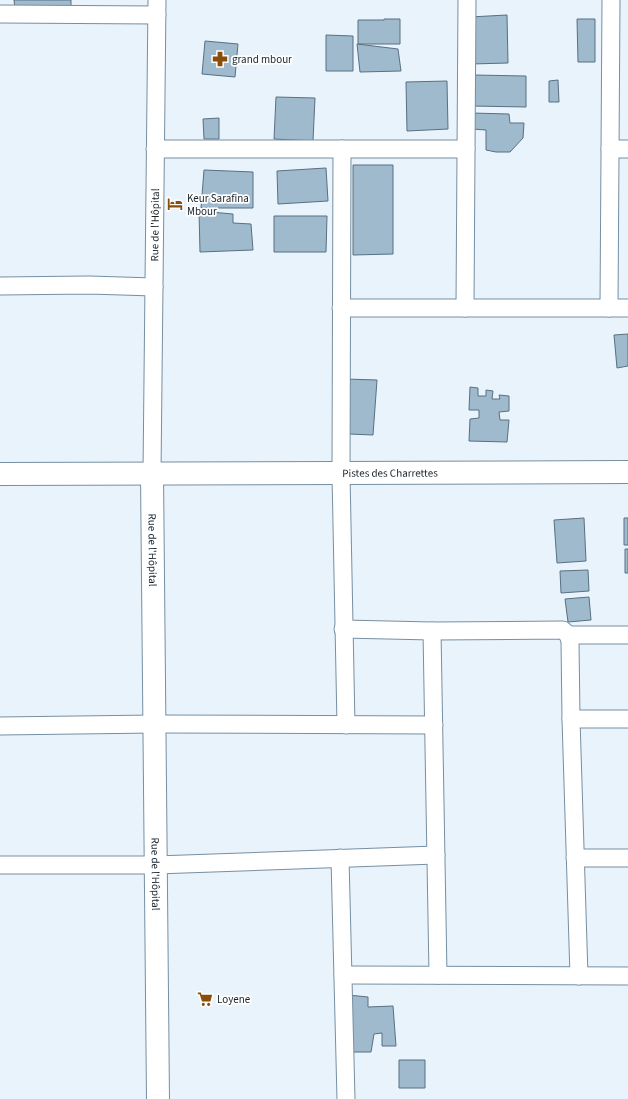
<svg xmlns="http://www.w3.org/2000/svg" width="628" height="1099" viewBox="0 0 628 1099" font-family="'Source Sans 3',sans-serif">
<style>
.building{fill:#9fb9cd;stroke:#587082}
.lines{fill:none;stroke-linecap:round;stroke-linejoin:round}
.minor-casing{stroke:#768fa2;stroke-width:19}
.secondary-casing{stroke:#768fa2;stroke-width:24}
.minor{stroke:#fff;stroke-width:17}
.secondary{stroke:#fff;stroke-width:22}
.labels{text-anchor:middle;stroke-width:3.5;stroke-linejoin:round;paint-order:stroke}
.poi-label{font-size:11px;fill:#182229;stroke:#fefefe;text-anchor:start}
.street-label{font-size:11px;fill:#182229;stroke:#fefefe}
</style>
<rect width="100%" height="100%" fill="#e8f3fb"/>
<path class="building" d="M14,0h57v8l-56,1z
M507,15l1,48 -37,1 -1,-47z
M384,19h16v25h-42v-24h26z
M577,19h18v43h-17z
M326,35l27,1v35h-27z
M205,41l33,3 -3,33 -33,-3z
M357,44l41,5 3,22 -41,1z
M473,75l53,1v31l-54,-1z
M558,80l1,22h-10v-21z
M447,81l1,48 -41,2 -1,-49z
M276,97l39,1 -2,43 -39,-2z
M471,113l38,1 1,9h14l-1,15 -13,14h-14l-10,-2v-20l-14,-1z
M219,118v21h-15l-1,-20z
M353,165h40v89l-40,1z
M326,168l2,33 -50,3 -1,-33z
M204,170l49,2v36h-52z
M199,211l34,3v9l18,1 2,26 -53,2z
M274,216h53l-1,36h-52z
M628,334v32l-11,2 -3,-33z
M345,379l32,1 -4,55 -24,-1z
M470,387l8,1v8h8v-6l7,1 -1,8h8l-1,-4 10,1v15l-10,1 1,8h9l-2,22 -38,-1 1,-22 9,-1v-8h-10z
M584,518l2,43 -29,2 -3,-43z
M624,518h4v27h-4z
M625,549h3v24h-3z
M588,570l1,21 -28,2 -1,-22z
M589,597l2,23 -23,2 -3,-23z
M348,995l20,2v10l25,-1 3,40h-14v-13l-8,1 -3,18h-20z
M399,1060h26v28h-26z"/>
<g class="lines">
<g class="minor-casing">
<g id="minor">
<path d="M0,14l157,1"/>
<path d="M155,149h311"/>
<path d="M342,149l-1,325 5,251"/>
<path d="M610,149h18"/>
<path d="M0,286l89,-1 65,2"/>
<path d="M341,308h287"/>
<path d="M465,308l2,-308"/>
<path d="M609,308l2,-308"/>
<path id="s1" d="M152,474l5,-474"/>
<path d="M343,629l89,2 131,-1 5,5 2,6 1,78 8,257"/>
<path d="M432,631l6,344"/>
<path d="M568,635h60"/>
<path d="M571,719h57"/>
<path d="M0,726l155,-2 279,1"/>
<path d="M340,858l6,241"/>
<path d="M575,858h53"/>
<path d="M0,865h156l280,-10"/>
<path d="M343,975l285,1"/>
</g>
</g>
<g class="secondary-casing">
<g id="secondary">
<path id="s2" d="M0,474l628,-2"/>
<path id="s3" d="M152,474l6,625"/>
</g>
</g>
<use href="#minor" class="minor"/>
<use href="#secondary" class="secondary"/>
</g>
<defs>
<g id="pharmacy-bare" transform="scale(1.2)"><path d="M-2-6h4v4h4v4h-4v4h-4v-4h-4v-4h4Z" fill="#8a4e0b" stroke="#fefefe" stroke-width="2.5" paint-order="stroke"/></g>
<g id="hotel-bare" transform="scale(1.2)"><path d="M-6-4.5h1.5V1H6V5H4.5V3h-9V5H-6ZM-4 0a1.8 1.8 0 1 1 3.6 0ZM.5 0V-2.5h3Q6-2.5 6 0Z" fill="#8a4e0b" stroke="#fefefe" stroke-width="2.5" paint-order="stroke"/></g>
<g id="supermarket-bare" transform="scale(1.2)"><path d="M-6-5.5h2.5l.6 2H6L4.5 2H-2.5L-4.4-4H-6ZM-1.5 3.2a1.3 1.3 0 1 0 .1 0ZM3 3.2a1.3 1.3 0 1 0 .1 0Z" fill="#8a4e0b" stroke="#fefefe" stroke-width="2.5" paint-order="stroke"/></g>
</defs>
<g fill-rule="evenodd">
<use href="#pharmacy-bare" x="220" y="59"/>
<use href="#hotel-bare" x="175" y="204"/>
<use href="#supermarket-bare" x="205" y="999"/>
</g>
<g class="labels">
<g class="poi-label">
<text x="232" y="63">grand mbour</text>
<text x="187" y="202">Keur Sarafina<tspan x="187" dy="13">Mbour</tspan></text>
<text x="217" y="1003">Loyene</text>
</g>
<g class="street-label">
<text dy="4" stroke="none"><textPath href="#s1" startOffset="249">Rue de l'Hôpital</textPath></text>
<text dy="4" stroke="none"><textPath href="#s2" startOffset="390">Pistes des Charrettes</textPath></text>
<text dy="4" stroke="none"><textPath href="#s3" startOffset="76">Rue de l'Hôpital</textPath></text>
<text dy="4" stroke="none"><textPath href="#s3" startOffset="400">Rue de l'Hôpital</textPath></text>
</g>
</g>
</svg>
